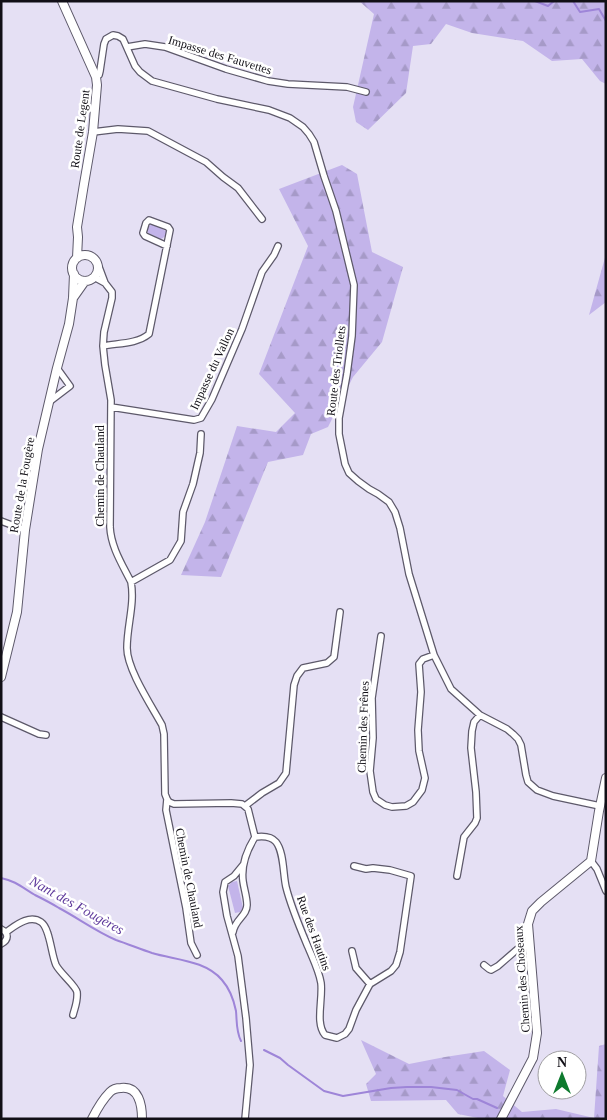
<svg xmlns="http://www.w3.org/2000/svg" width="607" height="1120" viewBox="0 0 607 1120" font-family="'Times New Roman',serif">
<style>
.green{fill:#c3b4ea}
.forest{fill:url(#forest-firs)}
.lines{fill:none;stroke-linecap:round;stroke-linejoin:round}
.stream{stroke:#9e85d8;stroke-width:2}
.minor-casing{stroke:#5d596a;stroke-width:8}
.tertiary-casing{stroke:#5d596a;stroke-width:10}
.minor{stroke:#fff;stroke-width:5.5}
.tertiary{stroke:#fff;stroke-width:8}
.labels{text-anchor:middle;stroke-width:5;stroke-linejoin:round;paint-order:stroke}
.street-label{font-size:12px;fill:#110f16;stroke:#fff}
.water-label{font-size:14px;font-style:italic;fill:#5f3a9c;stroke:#fff}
</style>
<defs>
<pattern id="forest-firs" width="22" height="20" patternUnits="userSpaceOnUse" patternTransform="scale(1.25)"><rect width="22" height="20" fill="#c3b4ea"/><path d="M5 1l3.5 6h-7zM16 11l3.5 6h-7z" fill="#a69ac8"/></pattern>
</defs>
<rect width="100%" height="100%" fill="#e5e0f4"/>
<path class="green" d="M152,224l14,7c0,5 -1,6 -5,8l-13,-6c-1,-5 0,-7 4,-9z
M237,881l6,27 -3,4 -5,1 -7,-27 4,-4z"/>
<path class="forest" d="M359,1h247v83l-6,-3 -18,-22 -30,2 -29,-20 -51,-8 -26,-9 -15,20 -18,2 -7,47 -38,37 -12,-8 -3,-15 21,-93z
M342,165l15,9 15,78 31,15 -21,75 -29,35 -25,50 -17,7 -8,21 -35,7 -47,115 -40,-2 24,-53 32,-96 39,6 19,-19 -36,-39 49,-128 -29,-57z
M606,254v48l-17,13z
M361,1040l48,24 36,-7 39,-6 26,19 -7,26 19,16 34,-3 38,9 5,-72 7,-2v75h-123l-25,-5 -12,-14 -75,1 -5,-17 10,-10z"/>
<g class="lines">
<path class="stream" d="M535,1l13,5 6,-5
M573,1l7,11 19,-3 7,12
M1,878c15,3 22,10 34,17 8,4 16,8 24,13 19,10 36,23 57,32 12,4 24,9 36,13 23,7 53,7 70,27 7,8 12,21 14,31 1,11 0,20 5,30
M264,1050l16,8 8,7 36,26 19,5 48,-8 16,-1h24l26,3 16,9h4l20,9"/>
<g class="minor-casing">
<path id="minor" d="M127,47l18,-3 20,3 61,22 42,12 20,3 59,3 19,5
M96,77l3,-2 1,-4 4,-27 2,-5 7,-4 5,1 5,3 12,27 5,6 12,9 65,18 52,11 21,8 13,9 6,7 5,8 10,34 12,35 18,74 -2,51 -5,38 -8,44v16l6,30 4,9 9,8 11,8 9,5 11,8 6,10 5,16 9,46 25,81 17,34 29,26 27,14 6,5 5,5 3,6 5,30 2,7 9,8 16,6 47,10
M93,132l25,-3 30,2 58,31 17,15 15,11 24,31
M99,267l6,16 7,9v6l-8,34 -1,14 2,19 6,35 -1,127c1,20 12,37 21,55 4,22 -4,43 -4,66 0,21 24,57 35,77l2,9 1,60 2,5 -1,11 20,98 5,35 6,12
M94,277l11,6
M103,346c15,-3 34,-2 46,-12l21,-104 -2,-3 -19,-7 -3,3 -3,10 2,3 22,10
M49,402l21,-16 -13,-18
M111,407l83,13 7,-2 11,-19 30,-70 20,-57 12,-17 4,-9
M1,521l24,9
M131,582l39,-22 11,-19 2,-29 10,-28 7,-31 1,-19
M381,636l-9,62 1,40 -3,33 3,21 3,7 9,6 7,2 14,-1 7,-4 9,-12 3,-12 -6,-27 -1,-21 3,-38 -2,-28 4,-5 11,-4
M1,717l38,17 7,1
M167,799l2,3 5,2 57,-1 11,1 6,5 7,28
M245,806l17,-13 17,-10 7,-10 8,-88 3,-9 6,-8 24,-5 7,-6 6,-45
M255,837c7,-1 16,-1 21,5 8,10 7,32 10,45 5,20 14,41 22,60 5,12 11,24 13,36 2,17 -6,40 4,52l12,3 8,-4 4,-5 7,-19 14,-26 21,-13 5,-6 4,-13 11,-76 -21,-6 -17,-2 -7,1 -12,-3
M591,861l6,8 9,22
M243,865l-9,11 -9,6 -2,10 4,24 11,40 8,62 4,47 -5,54
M457,876l7,-39 11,-14 2,-5 -1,-26 -5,-44 1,-17 2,-9 6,-7
M1,929c8,4 8,11 0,15
M6,932c9,-6 23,-18 35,-10 9,6 10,32 15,43 4,8 20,21 21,27 1,9 -2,15 -4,23
M233,932c2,-13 14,-16 14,-27 0,-8 -3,-16 -4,-24 -2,-15 4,-31 12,-44
M352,951l4,17 14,16
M484,965l5,4 2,1 7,-4 23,-20 8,-2"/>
</g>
<g class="tertiary-casing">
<path id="tertiary" d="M62,1l34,76 1,8 -4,47 -9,52 -7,43 1,10 -1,21
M72 268a13 13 0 1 1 26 0a13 13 0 1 1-26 0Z
M73,298l12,-17
M1,677l16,-65 8,-82 13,-81 19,-81 12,-44 4,-26 1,-24
M92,1119c4,-8 12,-21 18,-27 2,-2 7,-4 11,-4 18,-2 21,17 21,31
M501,1119l32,-61 4,-25 -9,-109 4,-13 9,-9 50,-41 8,-50 7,-33"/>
</g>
<use href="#minor" class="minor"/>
<use href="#tertiary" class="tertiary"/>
</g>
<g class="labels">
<g class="street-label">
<text transform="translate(220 55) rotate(17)" y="4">Impasse des Fauvettes</text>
<text transform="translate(80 129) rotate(-82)" y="4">Route de Legent</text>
<text transform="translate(212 369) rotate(-65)" y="4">Impasse du Vallon</text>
<text transform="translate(336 371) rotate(-83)" y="4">Route des Triollets</text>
<text transform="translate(100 476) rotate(-90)" y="4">Chemin de Chauland</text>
<text transform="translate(22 485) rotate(-80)" y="4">Route de la Fougère</text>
<text transform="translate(363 727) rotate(-88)" y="4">Chemin des Frênes</text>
<text transform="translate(189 878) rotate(79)" y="4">Chemin de Chauland</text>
<text transform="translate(314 933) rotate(70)" y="4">Rue des Hautins</text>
<text transform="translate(522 979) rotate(-94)" y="4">Chemin des Choseaux</text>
</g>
<g class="water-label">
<text transform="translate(77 905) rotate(29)" y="5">Nant des Fougères</text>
</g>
</g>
<rect width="607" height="1120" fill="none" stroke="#110f16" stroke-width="5"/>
<g transform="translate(562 1075)"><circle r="24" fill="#ffffff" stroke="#a09fa2"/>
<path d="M0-4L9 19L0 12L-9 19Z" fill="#0e7a2e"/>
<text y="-8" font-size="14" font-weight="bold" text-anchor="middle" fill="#110f16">N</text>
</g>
</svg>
